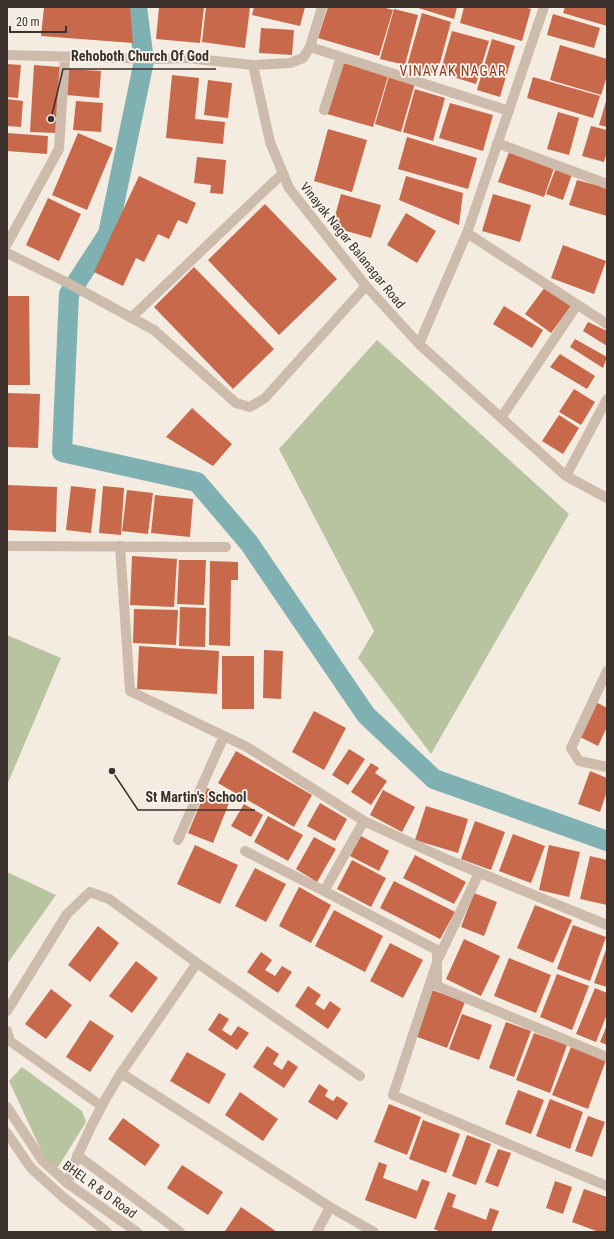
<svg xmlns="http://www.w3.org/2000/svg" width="614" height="1239" viewBox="0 0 614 1239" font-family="'Roboto Condensed',sans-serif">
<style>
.green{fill:#b8c4a0}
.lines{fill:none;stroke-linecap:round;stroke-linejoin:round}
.canal{stroke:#7fb0b2;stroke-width:20}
.building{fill:#c8694b}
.minor{stroke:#cdbbac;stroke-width:10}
.labels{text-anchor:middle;stroke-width:3.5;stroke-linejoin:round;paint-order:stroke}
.street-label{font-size:13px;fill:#3b302b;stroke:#fbf5ee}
.neighbourhood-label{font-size:14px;letter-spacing:1px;fill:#8c3b22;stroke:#fbf5ee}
.leader{fill:none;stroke:#3b302b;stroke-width:1.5}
.callout-dot{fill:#3b302b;stroke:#fbf5ee;stroke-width:1.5}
.callout-label{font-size:14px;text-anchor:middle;font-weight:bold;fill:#3b302b;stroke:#fbf5ee;stroke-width:3.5;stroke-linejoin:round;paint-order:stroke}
</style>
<rect width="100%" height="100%" fill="#f4ebe1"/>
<path class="green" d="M377,340l192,174 -138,240 -73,-96 16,-27 -95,-182z
M7,635l54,23 -54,127z
M7,872l49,23 -49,69z
M22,1067l60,44 4,11 -28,45 -10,-2 -39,-84z"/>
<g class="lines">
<path class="canal" d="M137,7l7,54 -36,173 -39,60 -7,158 135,30 52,61 117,172 68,64 173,62"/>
</g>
<path class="building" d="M44,7h86l3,36 -92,-7z
M159,7h45l-4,36 -44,-4z
M206,7h44l-5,41 -43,-6z
M254,7h51l-5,19 -48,-11z
M328,7h54l11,3 -14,46 -61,-18z
M415,7h42l-3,12z
M464,7h60l7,2 -9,32 -62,-18z
M565,7h42v19l-44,-13z
M394,9l24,6 -13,50 -25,-6z
M422,13l29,9 -14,52 -30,-8z
M553,14l47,14 -6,20 -47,-13z
M261,28l33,2 -2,25 -33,-2z
M452,31l37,10 -13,43 -36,-11z
M492,39l23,7 -15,51 -23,-7z
M560,45l47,14v17l-6,19 -51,-15z
M342,62l46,14 -15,51 -46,-13z
M7,64l14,1 -3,33 -11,-1z
M34,65l26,2 -3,66 -27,-1z
M68,69l33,2 -2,27 -32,-3z
M172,75l27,3 -4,41 30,3 -2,22 -57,-6z
M389,76l26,7 -14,49 -26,-8z
M533,77l67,19 -7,22 -66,-20z
M208,80l24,3 -4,35 -24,-3z
M415,89l30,9 -12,43 -30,-9z
M607,98v29l-8,-2z
M7,99l16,2 -2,26 -14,-1z
M76,101l27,2 -2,29 -28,-2z
M450,103l43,12 -10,36 -44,-13z
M558,112l21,6 -10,37 -22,-6z
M591,126l16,4v22l-3,10 -22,-6z
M328,129l39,11 -15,52 -38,-11z
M7,133l41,3 -1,18 -40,-3z
M78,133l35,15 -26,62 -35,-15z
M407,137l70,21 -9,31 -70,-20z
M509,152l45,16 -10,29 -46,-15z
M197,157l29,3 -3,34 -13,-1 1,-8 -17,-2z
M556,168l16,6 -9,26 -17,-6z
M139,176l57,27 -9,21 -9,-4 -9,19 -11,-5 -14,28 -8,-4 -13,28 -29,-14z
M406,176l57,17 -4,32 -60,-25z
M577,180l30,8v28l-38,-11z
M341,194l40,11 -10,33 -39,-11z
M493,194l38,11 -11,37 -38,-11z
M48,198l33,16 -22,47 -33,-16z
M265,204l72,75 -58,56 -71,-75z
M406,213l30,18 -19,32 -30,-18z
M563,245l43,16 -12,33 -43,-16z
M194,267l80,82 -41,40 -79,-82z
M545,287l26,19 -20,27 -26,-19z
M7,296h22l1,89h-23z
M504,306l39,24 -11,18 -39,-24z
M588,322l19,9v15l-24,-15z
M575,339l32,18 -4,11 -33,-21z
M560,354l35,22 -8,13 -37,-22z
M574,389l21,13 -14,23 -22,-13z
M7,393l33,1 -2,54 -31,-1z
M192,408l40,36 -19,22 -47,-29z
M559,415l20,13 -16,26 -21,-13z
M7,485l50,2 -1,45 -49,-2z
M71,486l25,3 -5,44 -25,-3z
M103,486l21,2 -3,47 -22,-2z
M127,490l26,3 -5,41 -26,-3z
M155,495l38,4 -3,38 -39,-4z
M132,556l45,3 -3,48 -44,-2z
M179,560h27l-2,45 -27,-1z
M210,561l28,1v18h-7l-1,66 -21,-1z
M180,607l26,1 -1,39 -26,-1z
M134,609l44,1 -2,35 -43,-2z
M139,646l80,5 -2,43 -80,-5z
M264,650l19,1 -2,48 -18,-1z
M222,656h32v53h-32z
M596,702l11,6v19l-9,19 -18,-9z
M314,711l32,17 -22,42 -32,-18z
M349,749l16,10 -17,26 -16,-10z
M236,751l76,44 -18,32 -76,-44z
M371,763l8,5 -4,5 12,8 -16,24 -20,-13z
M590,771l17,7v13l-7,21 -22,-8z
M207,788l24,10 -18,45 -25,-10z
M383,790l32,17 -13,25 -32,-17z
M320,803l27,16 -12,22 -28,-15z
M244,804l19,11 -12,22 -20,-11z
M426,806l42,13 -10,34 -43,-13z
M268,816l35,19 -15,26 -34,-19z
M475,821l30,11 -14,38 -30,-11z
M513,834l32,12 -14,37 -32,-12z
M361,836l28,15 -10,20 -29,-15z
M314,837l22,12 -19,33 -21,-13z
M195,845l43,20 -18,39 -43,-20z
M549,845l31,7 -11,45 -30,-7z
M415,855l51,27 -12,22 -51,-26z
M590,856l17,4v45l-27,-6z
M352,860l34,18 -15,29 -34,-18z
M255,868l31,16 -20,38 -31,-16z
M394,881l61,31 -15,27 -60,-31z
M299,887l32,18 -20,38 -32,-17z
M474,893l23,9 -13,34 -23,-9z
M535,905l37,15 -19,43 -36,-15z
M334,910l49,26 -18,36 -50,-26z
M573,925l33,12 -16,44 -33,-12z
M98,926l21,17 -29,39 -22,-17z
M464,939l36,17 -19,40 -35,-17z
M390,943l33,17 -20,38 -33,-17z
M607,947v40l-13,-4z
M261,952l11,8 -7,10 10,6 7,-10 10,6 -14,21 -31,-21z
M509,958l42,17 -15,38 -42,-17z
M136,961l22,17 -26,35 -23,-17z
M557,974l32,12 -17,44 -32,-13z
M308,986l13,9 -6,9 9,6 6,-9 11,8 -13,20 -33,-23z
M595,988l12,5v21l-11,28 -20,-8z
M51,989l21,16 -26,34 -21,-15z
M432,990l33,12 -18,46 -32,-12z
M219,1013l10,6 -7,11 9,6 7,-10 11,7 -12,17 -29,-20z
M462,1014l30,11 -13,35 -30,-11z
M90,1020l24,16 -24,36 -24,-15z
M506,1022l25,9 -17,46 -25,-9z
M607,1025v20l-7,-3z
M534,1033l33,12 -17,48 -34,-13z
M267,1046l12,8 -6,10 9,6 6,-10 10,7 -14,21 -31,-21z
M571,1047l35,13 -18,49 -36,-14z
M187,1052l39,22 -17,30 -39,-23z
M319,1084l9,6 -3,6 8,5 4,-5 11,7 -11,17 -29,-18z
M518,1090l26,10 -13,34 -26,-10z
M240,1092l38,27 -15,22 -38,-26z
M550,1099l33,13 -13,37 -34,-13z
M389,1104l32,13 -14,38 -33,-13z
M588,1116l17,6 -13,35 -17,-6z
M123,1118l37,27 -15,21 -37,-27z
M423,1120l37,14 -14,39 -37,-14z
M467,1135l24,9 -15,41 -24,-9z
M498,1149l13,4 -13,34 -13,-5z
M379,1162l8,3 -4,13 34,13 5,-12 8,3 -14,37 -51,-19z
M182,1165l41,27 -15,23 -41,-27z
M555,1181l17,6 -9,27 -17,-6z
M584,1189l23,8v35h-8l-27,-10z
M448,1192l8,3 -4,12 34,13 4,-12 9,3 -8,21h-50l-7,-3z
M241,1207l36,25h-51l-1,-1z"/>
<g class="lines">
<path class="minor" d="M310,47l12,-40
M7,55l151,4 29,-1 66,7 37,-2 13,-5 7,-11 199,64
M253,65l17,77 19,46 77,98 53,58 147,132 41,22
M324,110l17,-53
M497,143l110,41
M467,233l140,91
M7,244l52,-95 6,-92
M7,253l57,28 90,49 82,73 14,4 15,-9 101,-112
M132,317l151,-144
M419,344l48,-111 77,-226
M501,418l72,-107
M566,476l41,-77
M7,546l219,1
M120,546l10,145 117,56 117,74 82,38 161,66
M607,671l-36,77 8,13 28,6
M178,840l46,-104
M245,851l79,40 40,-70
M479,873l-41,86 -45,136 214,91
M324,891l111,58 2,3v34l170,71
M7,1011l60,-97 23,-22 19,7 88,64 163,113
M7,1031l3,10 90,64
M121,1073l76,-110
M7,1107l35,53 25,23 70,49
M7,1133l24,35 32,29 44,35
M77,1155l103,77
M67,1183c14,-39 32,-75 54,-110l209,134 44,25
M317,1232l13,-25"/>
</g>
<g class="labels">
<g class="street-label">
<text transform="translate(353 245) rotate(51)" y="5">Vinayak Nagar Balanagar Road</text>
<text transform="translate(100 1189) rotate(36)" y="5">BHEL R &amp; D Road</text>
</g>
<g class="neighbourhood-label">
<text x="453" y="76">VINAYAK NAGAR</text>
</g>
</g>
<path class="leader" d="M51 119L63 69H216M112 771L138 810H255"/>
<g class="callout-dot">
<circle cx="51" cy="119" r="4"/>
<circle cx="112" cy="771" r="4"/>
</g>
<g class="callout-label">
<text x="140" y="61">Rehoboth Church Of God</text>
<text x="196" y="802">St Martin's School</text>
</g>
<rect width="614" height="1239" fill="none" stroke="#3b302b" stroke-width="16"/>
<path d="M10 26v6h56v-6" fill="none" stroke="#3b302b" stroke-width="2"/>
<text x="16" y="26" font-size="12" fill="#3b302b" stroke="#fbf5ee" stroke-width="3" paint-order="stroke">20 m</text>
</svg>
